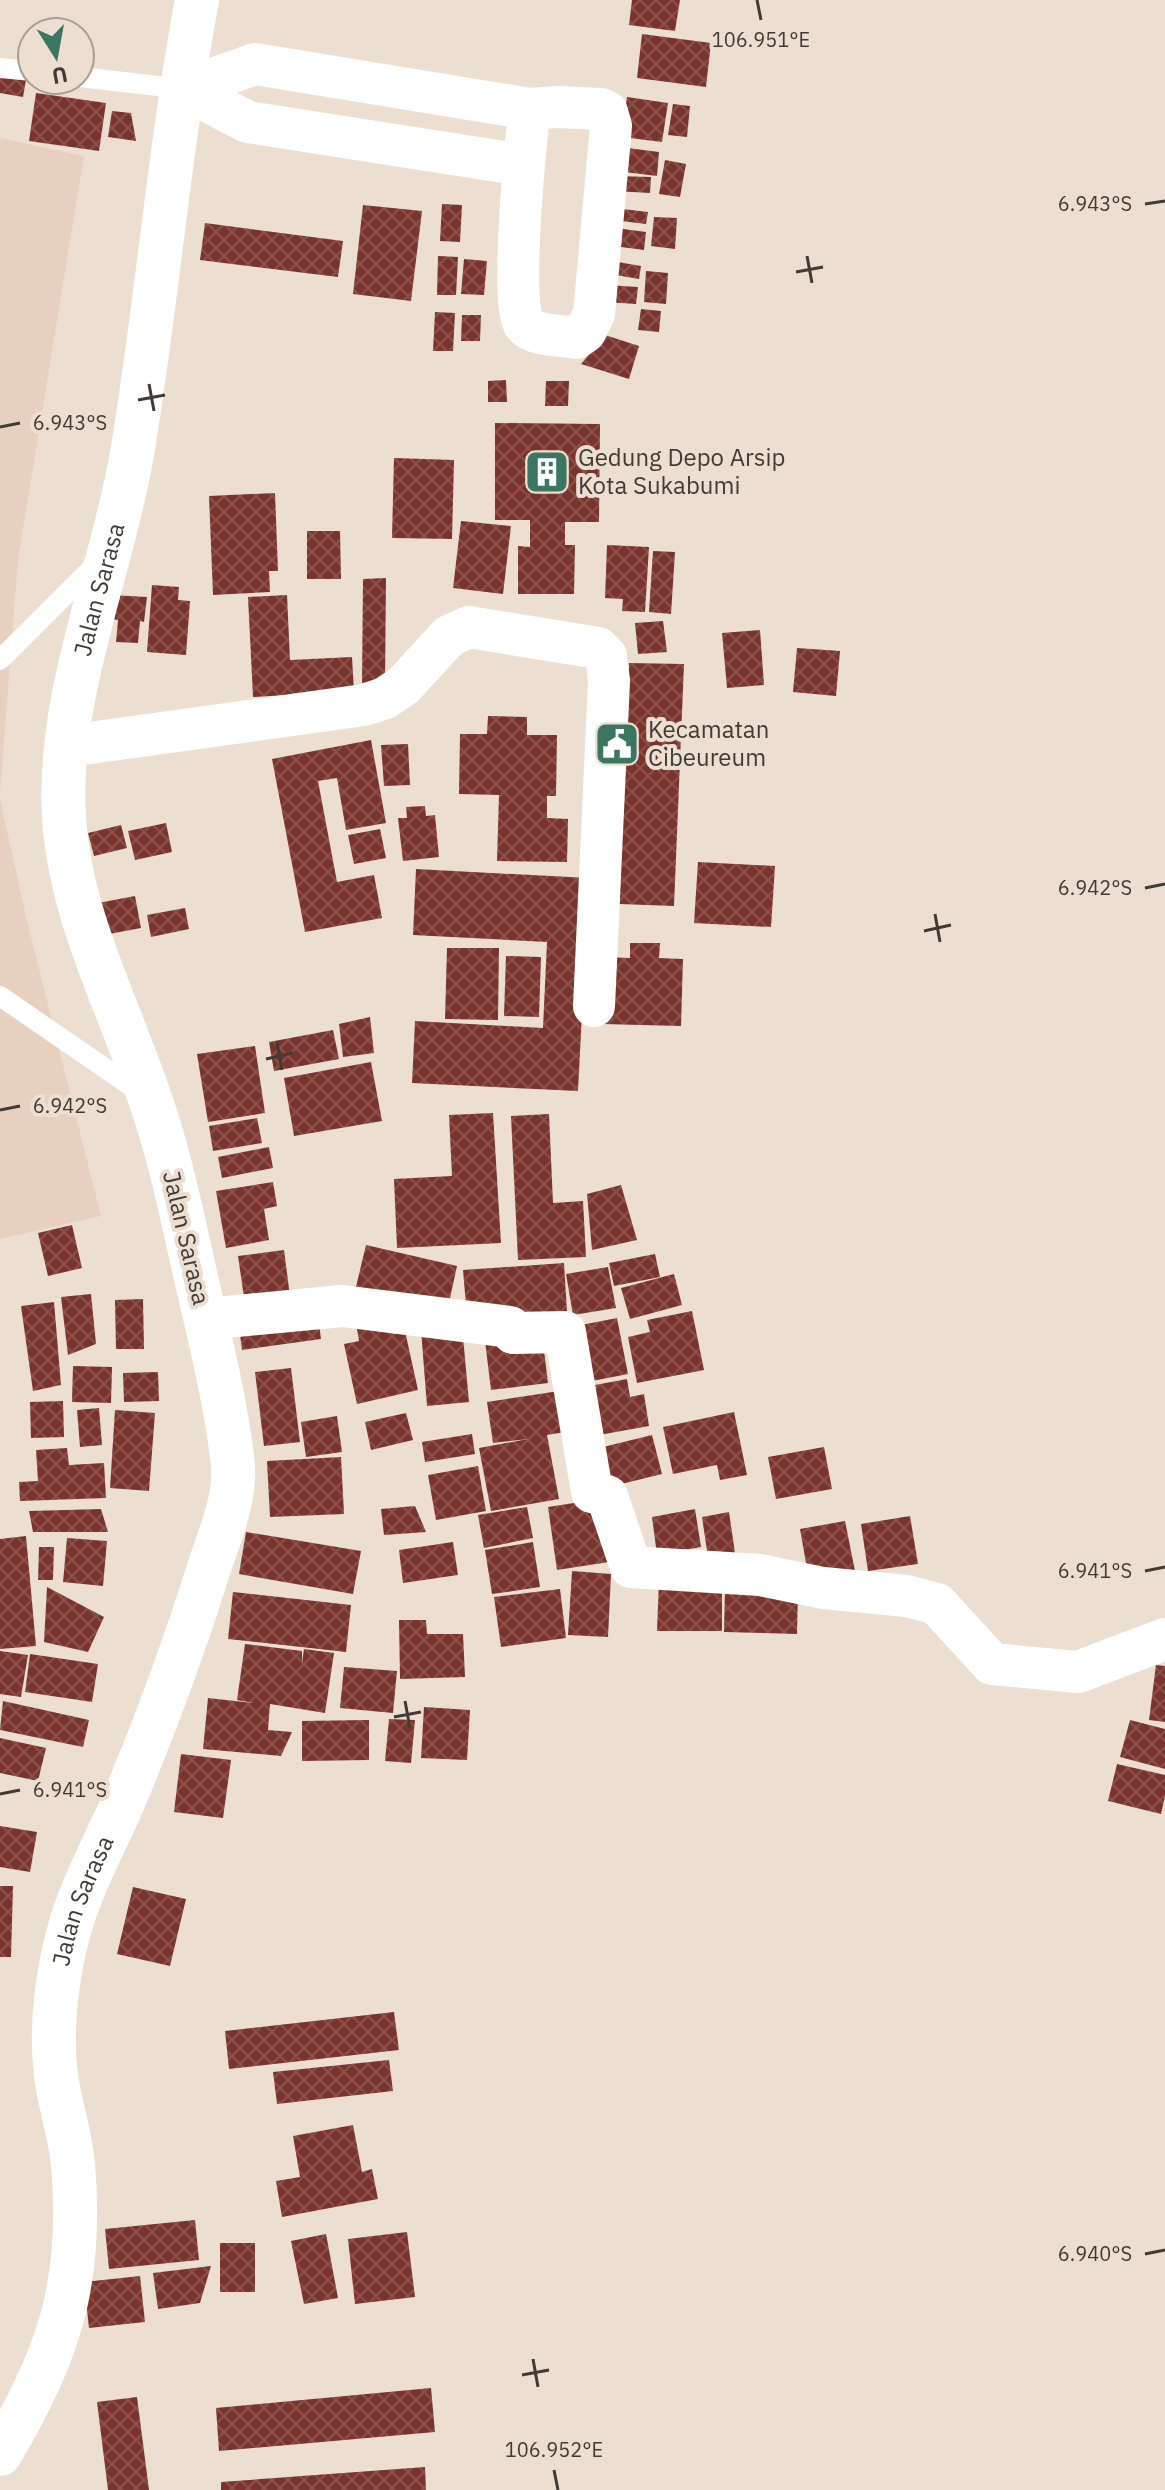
<svg xmlns="http://www.w3.org/2000/svg" width="1165" height="2490" viewBox="0 0 1165 2490" font-family="'IBM Plex Sans',sans-serif">
<style>
.built{fill:#e7d0c0}
.building{fill:url(#building-cross-hatch)}
.lines{fill:none;stroke-linecap:round;stroke-linejoin:round}
.service{stroke:#fff;stroke-width:20}
.minor{stroke:#fff;stroke-width:42}
.tertiary{stroke:#fff;stroke-width:44}
.ticks{fill:none;stroke:#413b36;stroke-width:3}
.labels{text-anchor:middle;stroke-width:8;stroke-linejoin:round;paint-order:stroke}
.poi-label{font-size:24px;fill:#413b36;stroke:#edded2;text-anchor:start}
.street-label{font-size:24px;fill:#413b36;stroke:#edded2}
.ticks-label{font-size:20px;text-anchor:middle;fill:#413b36;stroke:#edded2;stroke-width:8;stroke-linejoin:round;paint-order:stroke}
</style>
<defs>
<pattern id="building-cross-hatch" width="8" height="8" patternUnits="userSpaceOnUse" patternTransform="scale(2)"><rect width="8" height="8" fill="#7a342d"/><path d="M0 0l8 8M0 8l8-8" fill="none" stroke="#89514b"/></pattern>
</defs>
<rect width="100%" height="100%" fill="#edded2"/>
<path class="built" d="M0,138l84,18 -66,403 -18,234z
M0,799l27,122 74,295 -101,23z"/>
<path class="building" d="M632,0h48l-5,31 -46,-6z
M642,34l69,9 -5,44 -69,-9z
M0,76l26,4 -3,17 -23,-4z
M36,93l70,10 -7,48 -70,-10z
M627,97l41,6 -6,39 -40,-5z
M673,104l17,2 -3,31 -19,-2z
M112,111l19,2 5,28 -28,-4z
M620,147l39,5 -2,24 -40,-5z
M665,160l21,4 -6,33 -21,-3z
M615,176l36,1 -1,16 -35,-2z
M442,204l20,1 -2,37 -20,-1z
M363,205l59,6 -11,90 -58,-7z
M614,208l34,4 -2,12 -33,-4z
M654,217l23,1 -2,31 -24,-3z
M205,223l138,18 -5,36 -138,-17z
M608,227l38,5 -2,18 -38,-5z
M438,256l20,1 -2,38h-19z
M464,259l23,2 -3,34 -23,-1z
M606,260l35,6 -2,13 -35,-6z
M646,271l22,2 -2,31 -22,-2z
M607,285l31,2 -2,17 -30,-2z
M641,309l20,2 -2,21 -21,-2z
M435,312l20,1 -2,38h-20z
M462,315h19l-1,26h-19z
M605,335l34,11 -10,33 -48,-15z
M506,380l1,22h-19v-21z
M546,381h23l-1,25h-23z
M495,423l105,1 -1,98h-34v23h10l-1,49h-56v-48l12,1v-27h-35z
M394,458l60,2 -2,79 -60,-1z
M275,493l3,78h-9l1,21 -57,3 -4,-99z
M461,521l50,5 -8,68 -50,-6z
M307,531h33l1,48h-34z
M607,545l42,2 -4,65 -23,-1 1,-12 -18,-1z
M653,551l22,1 -4,62 -22,-2z
M386,578l-1,105h-23l1,-104z
M152,585l27,2 -1,13 12,1 -4,54 -39,-3z
M112,595l35,2 -3,25 -4,-1 -2,22 -22,-1 2,-22 -7,-1z
M287,595l3,65 62,-3 2,34 -101,6 -5,-100z
M663,621l4,31 -29,2 -3,-31z
M760,630l4,55 -37,3 -5,-55z
M797,648l43,3 -4,45 -43,-4z
M629,663l55,1 -10,242 -55,-2z
M488,716l39,1v18h30l-1,61h-9v22l21,1 -1,43 -70,-1 2,-66 -40,-1 1,-60h27z
M371,740l15,83 -40,7 -9,-52 -19,3 19,101 37,-7 8,43 -77,14 -33,-173z
M408,744l2,41 -26,1 -3,-41z
M425,806l1,10 9,-1 4,42 -36,4 -5,-43h9l-1,-11z
M166,823l6,29 -37,8 -7,-29z
M121,825l6,23 -33,8 -6,-23z
M380,829l6,29 -32,6 -6,-29z
M698,862l77,4 -4,61 -77,-4z
M416,869l173,9 -11,213 -166,-8 3,-62 128,7 4,-86 -134,-7z
M135,896l6,32 -37,7 -6,-32z
M185,908l4,21 -38,8 -4,-22z
M630,943h30l-1,15 24,1 -2,67 -79,-2 2,-67 26,1z
M447,948h52l-1,72 -53,-1z
M506,956l35,1 -2,60 -35,-1z
M370,1017l4,36 -31,4 -4,-33z
M333,1030l6,29 -65,12 -5,-29z
M255,1046l10,67 -57,9 -11,-68z
M371,1062l11,59 -88,15 -10,-58z
M493,1113l8,130 -104,5 -3,-69 58,-3 -3,-61z
M549,1114l4,89 30,-2 3,56 -68,3 -7,-144z
M257,1118l5,25 -49,8 -4,-25z
M269,1147l4,21 -51,10 -4,-21z
M273,1182l4,24 -13,3 5,31 -43,8 -10,-57z
M621,1185l16,55 -45,10 -5,-56z
M72,1225l10,43 -34,8 -10,-43z
M366,1245l91,21 -10,46 -92,-21z
M284,1250l7,54 -45,7 -8,-55z
M655,1254l5,23 -46,9 -5,-23z
M564,1263l4,65 -101,-11 -4,-47z
M608,1267l8,41 -43,7 -7,-41z
M674,1274l8,31 -52,14 -9,-31z
M91,1294l5,50 -28,11 -7,-58z
M143,1299l1,50h-28l-1,-49z
M54,1302l7,83 -28,6 -12,-85z
M317,1308l4,31 -79,11 -4,-31z
M692,1311l12,59 -67,13 -9,-46 22,-5 -3,-12z
M389,1316l4,18 12,-3 13,59 -61,14 -13,-60 15,-3 -3,-18z
M617,1318l11,56 -41,8 -11,-56z
M462,1326l7,76 -42,4 -6,-76z
M542,1334l6,49 -57,7 -6,-49z
M73,1366l39,1 -1,36 -39,-1z
M291,1368l9,74 -36,4 -9,-74z
M158,1372l1,29 -35,1 -1,-29z
M627,1379l3,18 14,-3 5,32 -61,11 -9,-49z
M559,1391l6,41 -18,3 12,64 -68,12 -12,-63 49,-9 -35,4 -6,-41z
M63,1401l1,36 -33,1 -1,-36z
M99,1408l3,37 -22,2 -3,-37z
M115,1410l40,3 -6,78 -39,-3z
M734,1412l13,63 -27,5 -3,-15 -44,9 -10,-47z
M406,1413l7,27 -42,10 -6,-28z
M337,1416l5,36 -36,5 -5,-35z
M472,1434l3,20 -50,8 -3,-20z
M652,1435l10,39 -61,15 -10,-39z
M824,1447l8,42 -56,10 -8,-42z
M67,1448l2,17 35,-2 2,35 -86,3 -1,-19 19,-1 -2,-31z
M341,1457l3,57 -74,3 -3,-56z
M478,1466l8,45 -50,9 -8,-45z
M600,1499l9,63 -52,8 -9,-63z
M415,1506l11,26 -42,3 -3,-26z
M527,1507l6,31 -49,10 -6,-33z
M101,1509l7,23h-75l-4,-21z
M695,1509l6,38 -44,8 -5,-38z
M729,1512l7,48 -27,4 -7,-47z
M910,1516l8,48 -50,7 -7,-47z
M845,1521l10,50 -46,9 -9,-51z
M246,1532l115,19 -8,43 -114,-20z
M26,1536l10,110 -36,3v-110z
M67,1538l40,3 -4,45 -40,-4z
M453,1542l5,33 -55,8 -4,-33z
M533,1542l7,45 -48,7 -7,-44z
M39,1547h15l-1,33h-15z
M572,1571l39,3 -3,63 -40,-2z
M659,1581h63v50h-65z
M47,1587l57,30 -16,35 -44,-10z
M725,1588l73,2 -1,44 -73,-2z
M560,1589l6,49 -65,9 -7,-50z
M233,1592l118,13 -5,47 -118,-13z
M399,1620h27l1,14h36l2,43 -65,2z
M245,1644l57,7v12l2,-14 30,4 -9,60 -55,-9 -2,26 24,2 -11,24 -78,-7 5,-51 45,5 -16,-3z
M0,1651l28,4 -7,42 -21,-3z
M30,1654l68,10 -6,38 -67,-10z
M1156,1665l9,1v56l-16,-2z
M344,1667l53,4 -4,42 -53,-5z
M3,1701l86,19 -6,27 -83,-17z
M424,1707l46,3 -3,50 -46,-2z
M389,1719l26,1 -4,43 -26,-2z
M369,1720v40l-67,1v-40z
M1130,1720l35,9v40l-45,-12z
M0,1738l46,10 -8,33 -38,-8z
M181,1754l50,6 -8,58 -49,-6z
M1117,1764l48,11v21l-4,18 -53,-13z
M0,1826l37,6 -7,40 -30,-5z
M0,1886h13l-2,71h-11z
M133,1887l53,12 -16,67 -53,-12z
M394,2012l5,38 -170,19 -4,-38z
M389,2060l4,31 -116,13 -4,-32z
M353,2125l9,47 10,-3 6,30 -96,18 -6,-36 24,-4 -7,-41z
M195,2220l4,40 -90,9 -4,-40z
M407,2232l8,65 -60,7 -7,-65z
M326,2234l12,64 -34,6 -13,-63z
M220,2243h35v49h-35z
M211,2266l-11,37 -42,6 -5,-36z
M140,2276l5,46 -56,6 -5,-46z
M431,2388l4,44 -216,19 -3,-43z
M137,2397l12,93h-41l-11,-88z
M425,2467l1,23h-205v-8z"/>
<g class="lines">
<path class="service" d="M0,68l32,3
M80,77l104,12
M0,660l96,-96
M0,996l141,97"/>
<path class="minor" d="M184,89l71,-25 275,45
M184,89l64,33 275,43
M557,107l44,2 6,3 4,14 -17,188 -9,18 -9,6c-14,-3 -44,-2 -52,-14 -14,-21 1,-182 6,-215z
M68,746l296,-41 21,-7 18,-12 46,-50 20,-9 129,21 8,8 3,25 -15,325
M206,1319l136,-13 168,21 3,6 52,-1 27,160 15,4 24,71 129,8 63,13 84,8 30,8 55,60 86,8 87,-33"/>
<path class="tertiary" id="s1" d="M0,2454c60,-100 83,-173 73,-290 -3,-30 -13,-59 -17,-88 -6,-48 1,-105 15,-152 12,-40 33,-79 50,-117 33,-78 63,-159 88,-239 12,-37 29,-73 23,-112 -8,-63 -24,-125 -38,-187 -13,-58 -25,-117 -45,-173 -31,-92 -79,-180 -85,-279 -7,-124 47,-242 68,-363 25,-150 37,-304 65,-454"/>
</g>
<path class="ticks" d="M757,0l4,20M1145,204l20,-3M807,256l5,27M796,272l27,-5M149,384l5,27M138,400l27,-5M0,427l20,-4M1145,888l20,-4M935,914l5,28M924,931l27,-6M277,1042l5,28M266,1059l27,-6M0,1110l20,-4M1145,1571l20,-4M405,1701l5,27M394,1717l27,-5M0,1794l20,-4M1145,2254l20,-4M533,2359l5,28M522,2375l27,-5M554,2470l4,20"/>
<defs>
<g id="building-square" transform="scale(2.3)"><rect x="-9" y="-9" width="18" height="18" rx="4" fill="#3a7662" stroke="#edded2"/><path d="M-4-6H4V6H1V3H-1V6H-4ZM-2.5-4.3h1.7v1.8h-1.7ZM.8-4.3h1.7v1.8H.8ZM-2.5-1h1.7V.8h-1.7ZM.8-1h1.7V.8H.8Z" fill="#fff"/></g>
<g id="civic-square" transform="scale(2.3)"><rect x="-9" y="-9" width="18" height="18" rx="4" fill="#3a7662" stroke="#edded2"/><path d="M-.6-6.5H3V-4.5H.6V-3L4-1V1h2V6H-6V1h2V-1L-.6-3ZM-1.2 2.5V6h2.4V2.5Z" fill="#fff"/></g>
</defs>
<g fill-rule="evenodd">
<use href="#building-square" x="547" y="472"/>
<use href="#civic-square" x="617" y="744"/>
</g>
<g class="labels">
<g class="poi-label">
<text x="578" y="466">Gedung Depo Arsip<tspan x="578" dy="28">Kota Sukabumi</tspan></text>
<text x="648" y="738">Kecamatan<tspan x="648" dy="28">Cibeureum</tspan></text>
</g>
<g class="street-label">
<text dy="8" stroke="none"><textPath href="#s1" startOffset="1940">Jalan Sarasa</textPath></text>
<text transform="translate(186 1238) rotate(77)" y="8">Jalan Sarasa</text>
<text dy="8" stroke="none"><textPath href="#s1" startOffset="574">Jalan Sarasa</textPath></text>
</g>
</g>
<g class="ticks-label">
<text x="761" y="47">106.951°E</text>
<text x="1095" y="211">6.943°S</text>
<text x="70" y="430">6.943°S</text>
<text x="1095" y="895">6.942°S</text>
<text x="70" y="1113">6.942°S</text>
<text x="1095" y="1578">6.941°S</text>
<text x="70" y="1797">6.941°S</text>
<text x="1095" y="2261">6.940°S</text>
<text x="554" y="2457">106.952°E</text>
</g>
<g transform="translate(56 56) rotate(169)"><circle r="38" fill="#edded2" stroke="#a89d94" stroke-width="2"/>
<path d="M0-6L14 30L0 20L-14 30Z" fill="#3a7662"/>
<text y="-12" font-size="22" font-weight="bold" text-anchor="middle" fill="#413b36">U</text>
</g>
</svg>
